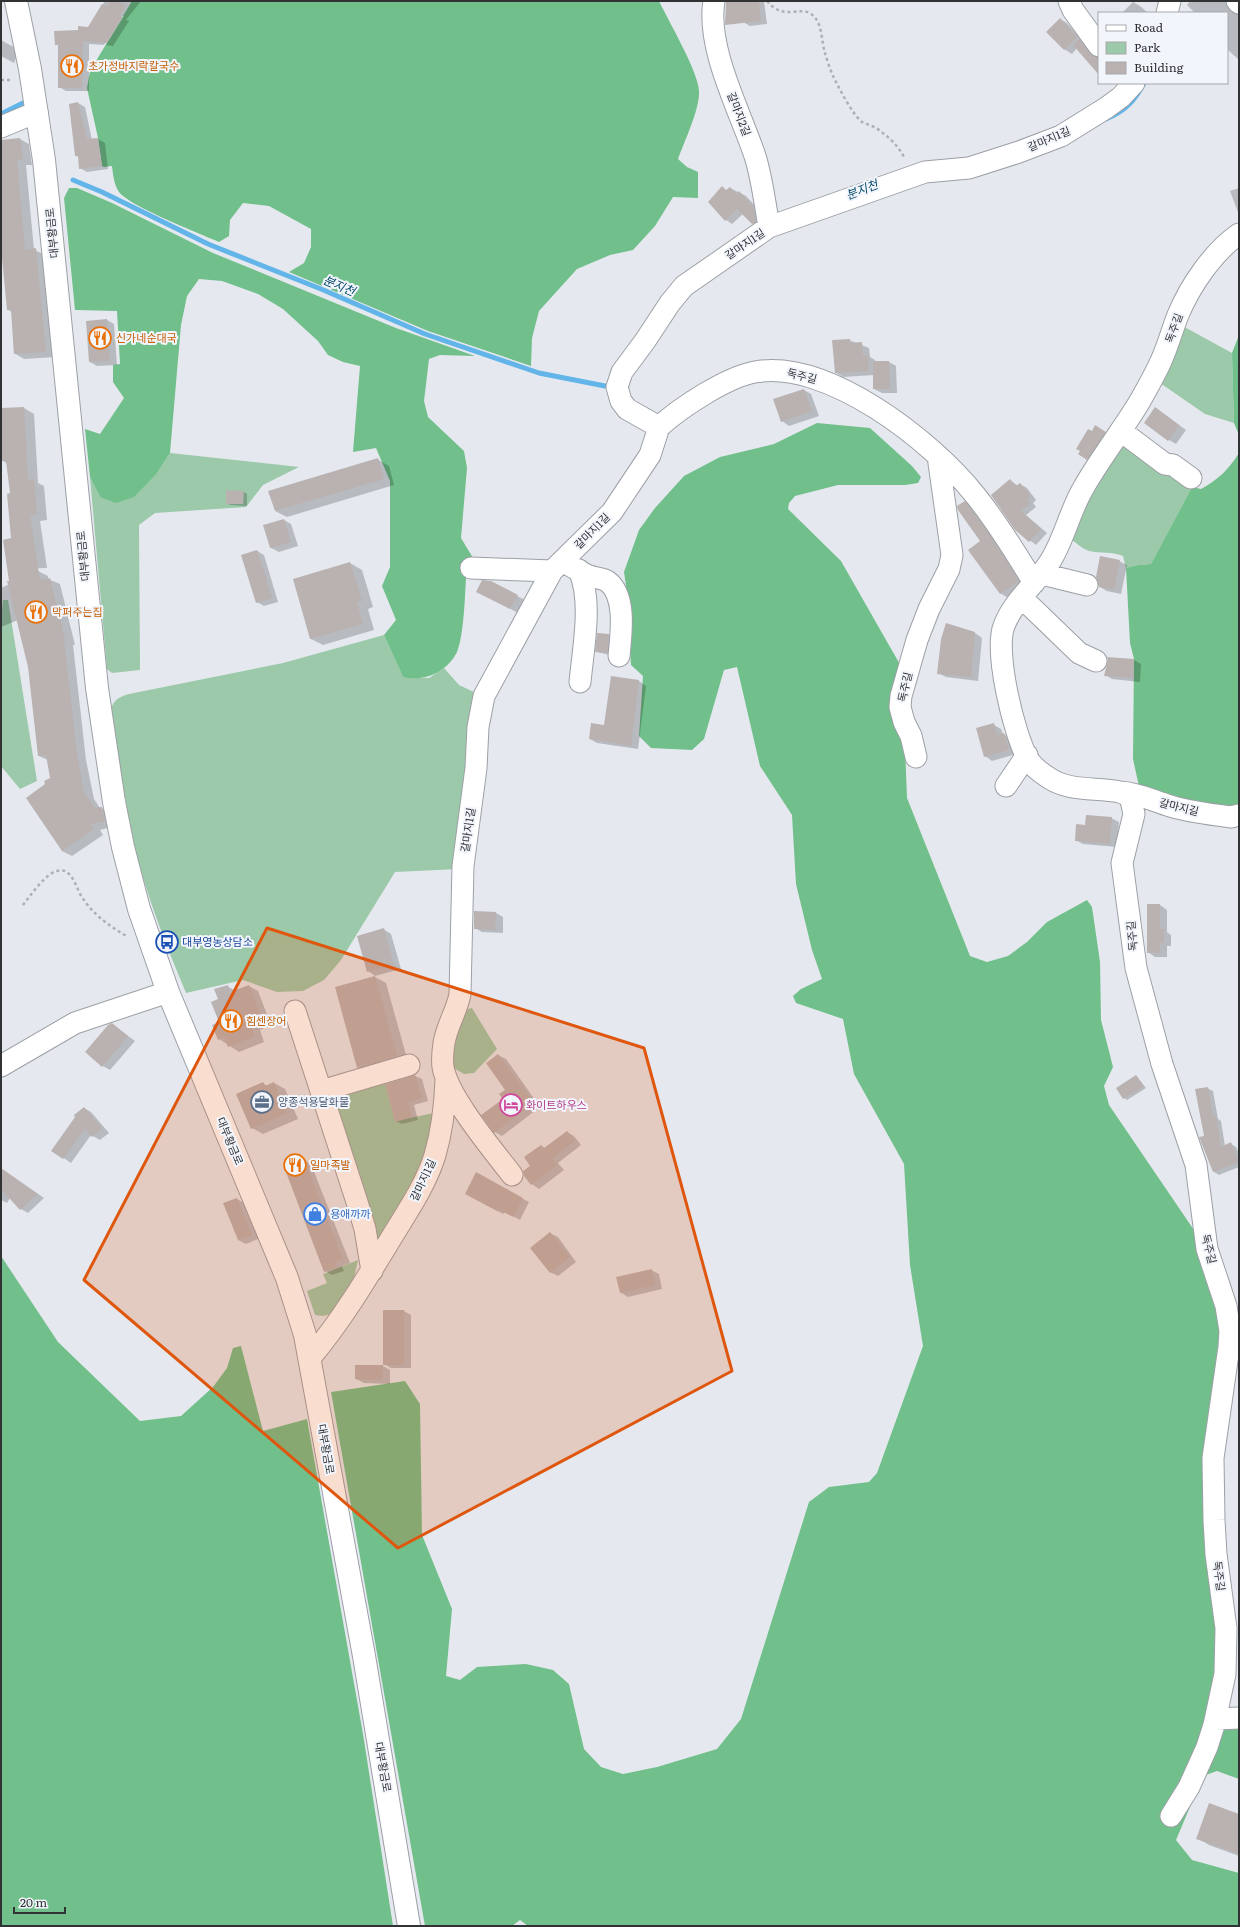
<svg xmlns="http://www.w3.org/2000/svg" width="1240" height="1927" viewBox="0 0 1240 1927" font-family="Literata,'Noto Sans KR',serif">
<style>
.green{fill:#9cc9a9}
.forest{fill:#71bf8a}
.shadow{fill:#0003}
.lines{fill:none;stroke-linecap:round;stroke-linejoin:round}
.stream{stroke:#63b5e9;stroke-width:5}
.building{fill:#b9b2b1}
.minor-casing{stroke:#9ca0a6;stroke-width:23}
.major-casing{stroke:#9ca0a6;stroke-width:24}
.path{stroke:#adb0b5;stroke-width:2.5;stroke-dasharray:3 3;stroke-linecap:butt}
.minor{stroke:#fff;stroke-width:21}
.major{stroke:#fff;stroke-width:22}
.marked{fill:#df570e;fill-opacity:0.2;stroke:#df570e;stroke-width:3;stroke-linejoin:round}
.labels{text-anchor:middle;stroke-width:4;stroke-linejoin:round;paint-order:stroke}
.food-label{font-size:11px;fill:#c56008;stroke:#f2f6fc;text-anchor:start}
.street-label{font-size:11px;fill:#313234;stroke:#f2f6fc}
.transit-label{font-size:11px;fill:#164399;stroke:#f2f6fc;text-anchor:start}
.service-label{font-size:11px;fill:#4e5e75;stroke:#f2f6fc;text-anchor:start}
.hotel-label{font-size:11px;fill:#b23c85;stroke:#f2f6fc;text-anchor:start}
.shop-label{font-size:11px;fill:#366cbe;stroke:#f2f6fc;text-anchor:start}
.water-label{font-size:12px;font-style:italic;fill:#004668;stroke:#f2f6fc}
</style>
<rect width="100%" height="100%" fill="#e5e9ef"/>
<path class="green" d="M1179,324l53,29 2,70 -29,-9 -45,-31z
M1122,443l70,44 -41,77 -13,1 -12,3 -3,-12c-12,-5 -22,-2 -34,-5 -8,-3 -14,-9 -21,-14l6,-21z
M170,453l129,14 -36,18 -17,22 -91,6 -16,12 1,145 -28,3 -5,-4 -17,-192 10,20 57,-24z
M3,600h5l29,181 -17,8 -19,-23v-145z
M384,635l19,42 26,1 15,-10 15,17 19,9 -20,175 -63,3 -54,88 -17,20 -21,11 -26,1 -34,-12 -57,13c-17,-41 -34,-83 -46,-126 -14,-51 -20,-106 -29,-159 4,-9 8,-11 18,-14l154,-31z
M472,1008l25,41 -23,24 -10,1 -12,-7 2,-38 9,-19z
M385,1082l10,39 39,-8 -10,53 -47,76 -44,-144z
M358,1260l-3,14 -6,15 -18,25 -8,2 -8,-1 -8,-24 20,-8 -4,-9z"/>
<path class="forest" d="M132,1h527c9,19 40,72 40,90 1,18 -15,51 -21,68l9,8 11,5v26l-25,-1 -18,29 -22,24 -23,5 -33,14 -38,42 -7,27 -1,28 -103,-35 -139,-59 15,-9 7,-16v-18l-42,-23 -26,-3 -13,17 -1,16 -10,6c-20,-9 -88,-35 -100,-50 -5,-7 -6,-18 -7,-26l-8,1 -2,-1 -4,-28 -11,-50 3,-17z
M69,188h8l35,15 101,50 183,75 79,28 -35,-1 -11,4 -5,42 4,16 36,34 3,17 -6,70 15,25h-9c-2,23 -2,69 -10,89 -10,20 -32,30 -54,25l-19,-42 12,-15 -14,-34 8,-19v-86l-14,-33 -23,4 7,-86 -17,-4 -15,-7 -10,-14 -35,-32 -25,-15 -36,-13 -23,-2 -12,17 -6,29 -11,128 -13,20 -23,24 -18,6 -16,-6 -10,-20 -5,-48 15,5 24,-36 -11,-16v-17l7,-1 -3,-53 -42,-1 -11,-112z
M1239,335v100l-5,-12 -2,-70z
M817,423l53,5 42,38 9,11 -3,6 -13,2h-67l-43,11 -6,7 -1,6 53,52 61,107 5,130 63,158 17,6 21,-6 19,-14 20,-20 40,-22 5,7 8,55 1,58 12,47 -9,19 5,19 89,131 20,62 6,54 -1,282 -12,88 28,1v56l-22,-8 -14,5 -27,64 16,20 47,13v53h-711l-8,-6 -8,6h-87l-94,-534 74,-11 15,23 2,131 30,74 -6,67 14,4 17,-13 49,-3 27,6 16,14 15,65 17,18 22,7 34,-7 60,-18 24,-30 68,-217 20,-15 40,-5 8,-9 46,-127 -13,-81 -6,-101 -50,-90 -11,-55 -47,-16 -3,-7 8,-7 21,-10 -10,-29 -16,-66 -4,-69 -32,-49 -23,-99 -13,3 -20,69 -12,11 -41,-2 -12,-12 4,-60 -12,-11 -4,-72 -3,-21 15,-42 16,-22 29,-32 36,-19 54,-13z
M1239,453v358l-99,-20 -7,-32 1,-100 -4,-16 -4,-75 12,-3 13,-1 41,-77 9,2c17,-9 28,-20 38,-36z
M1,1256l57,86 82,79 41,-5 32,-29 14,-19 6,-20 8,-2 22,85 44,-12 56,315 30,192h-392z"/>
<path class="shadow" d="M105,1h36l-15,19 3,1 -16,25 -7,-1 18,-29h-2l-18,29 -15,-1v47h-23l-7,-4v-41l-3,-2 23,-13 9,-3z
M734,1h30l3,23 -17,2 -7,-4z
M1190,1h43l-1,8 7,7v44l-12,-11v-36h-32l-8,-8z
M1133,2l7,4 8,7h-26z
M1060,19l7,4 32,36v12l-22,-23 -5,6 -8,-5z
M1,40l18,10 -5,13 -13,-7z
M78,103l7,4 7,33 6,-1 7,4 3,26 -21,3 -7,-4 -1,-11 -3,-1z
M20,139l9,5 3,21h-6l8,85 12,5 9,102 -31,2 -10,-6 -2,-41 -4,-2 -7,-72v-97z
M722,188l5,3 3,-3 16,8 14,15 -1,16 -16,-13 -11,10 -6,-4z
M1239,188v27l-9,-24z
M107,320l7,4 3,41 -20,1 -7,-4z
M849,340l20,8 1,9 5,3v2h14l7,4 1,27h-15l-8,-4v-14l-31,2 -8,-5z
M804,390l7,4 8,22 -30,10 -7,-5z
M24,408l10,6 4,69 6,3 3,34 -7,1 7,47 -29,1 -6,-30 -1,-45 -3,-30 -5,-3 -2,-52z
M1156,408l30,22 -10,14 -7,-4z
M1096,427l16,10 -18,26 -15,-9z
M377,459l12,7 5,19 -107,32 -12,-6z
M1010,480l8,6 2,-2 7,4 9,12 -3,3 3,4 -10,8 21,18 -11,12 -20,-16z
M244,492l3,2v12l-17,-1 -3,-2z
M965,502l10,6 53,78 -18,13 -10,-6 -18,-52z
M284,520l7,4 7,22 -19,6 -8,-4z
M257,551l7,4 14,47 -14,4 -7,-4z
M1119,561l8,4 -6,29 -14,-3 -7,-4z
M350,563l12,7 11,37 -5,2 6,21 -51,15 -12,-6 -17,-59z
M38,571l10,5v3l12,5 15,61h-2l13,115 8,39 6,9 11,5 3,13 -14,4 3,5 -31,21 -10,-5 -15,-66 4,-6 -3,-19 -9,-4 -10,-89 -11,-47 -17,7v-39z
M485,595l32,1 8,4 -7,13z
M975,633l7,5 -4,43 -32,-4 -8,-4z
M609,635l3,2 -2,18 -13,-3z
M1134,660l7,4 -1,18 -28,-3 -7,-4z
M639,681l7,5 -8,63 -41,-6 -7,-4 15,-13z
M994,725l7,4 2,5 8,4 5,16 -24,7 -7,-5z
M1111,818l8,4 -2,25 -34,-3 -7,-4 10,-14z
M1160,905l7,5v22l4,3v11h-4v11h-12l-7,-5z
M496,913l7,4v16l-21,-1 -7,-4z
M383,929l8,5 10,35 -26,7 -7,-5z
M375,977l11,6 22,79 -38,12 -12,-7z
M227,986l9,5 13,-5 9,5 13,34 -11,5 4,12 -25,10 -20,-13 2,-16 -2,-23z
M112,1024l23,17 -25,29 -7,-4z
M498,1055l8,4 34,48 -38,29 -7,-4 12,-42z
M415,1076l7,3 6,22 -14,4 4,15 -16,4 -6,-3 -9,-36z
M1136,1076l10,12 -19,12 -3,-2z
M263,1083l4,3 7,-3 11,6 13,30 -35,15 -11,-6z
M1207,1088l6,3 5,28 3,2 4,25 6,-2 5,3 3,6v14l-20,8 -5,-3 -9,-36z
M84,1108l7,4 18,21 -9,7 -9,-5 -20,28 -19,-13z
M567,1132l7,4 7,9 -23,18 6,7 -25,19 -7,-5v-18l9,-20 4,2z
M304,1160l7,4 39,99 -8,3 2,5 -12,4 -7,-4z
M1,1169l43,29 -16,15 -7,-4 -11,-11 -3,5 -6,-3z
M477,1174l52,28 -9,18 -15,-8 -2,2 -31,-17z
M237,1199l7,4 14,36 -12,5 -8,-4z
M550,1233l8,4 18,25 -18,14 -8,-4z
M651,1270l8,4 3,15 -34,8 -8,-5z
M404,1311l7,4v53h-20l-7,-4z
M383,1366l7,4v14l-26,-1 -8,-4z
M1239,1815v41l-30,-11 -11,-7z"/>
<g class="lines">
<path class="stream" d="M1,114l22,-11
M1106,119c19,-8 29,-18 38,-36
M73,180l29,12 106,52 113,45 104,45 114,39 66,13"/>
</g>
<path class="building" d="M111,1h7l8,5 -6,10 3,1 -16,26 -24,-2 -1,47h-24v-43h-3l-1,-14 24,-1v-4l10,1 14,-23 5,3z
M726,1h33l2,20 -36,4z
M1060,18l17,19 -13,13 -18,-18z
M1079,39l11,14 9,5v17l-26,-30z
M78,102l9,37 11,-1 4,28 -23,3 -1,-13h-3l-6,-52z
M20,138l3,21 -6,1 8,90 11,-2 10,104 -32,2 -3,-44h-4l-6,-62v-108z
M722,186l4,4 4,-3 7,7 2,-3 14,15 3,15 -3,3h-1l-15,-15 -12,12 -17,-19z
M107,319l3,42 -21,1 -3,-41z
M850,339v4l12,-1 1,14 5,-1 1,16 -34,2 -3,-33z
M873,361h16l1,28h-17z
M804,389l8,22 -31,11 -8,-23z
M24,407l4,73 6,-1 3,36h-7l10,65 10,-2 15,62h-1l13,114 7,38 11,16 7,-1 3,14 -14,3 3,5 -32,22 -36,-53 19,-14 -1,-3 6,-3 -4,-23 -8,1 -10,-89 -21,-86h2l-6,-41 8,-2 -4,-44 3,-1 -4,-32h-4l-1,-53z
M1155,407l24,18 -11,16 -24,-18z
M1095,425l11,7 -19,28 -9,-6 2,-3 -4,-2 12,-20 4,2z
M378,458l6,21 -109,32 -7,-20z
M1010,479l6,7 4,-3 11,13 -4,3 3,4 -9,8 20,18 -12,13 -14,-12 -24,-35z
M226,490l18,1 -1,13h-17z
M965,501l24,33 30,47 -19,13 -32,-44 12,-9 -22,-31 -1,-4z
M284,519l7,23 -21,6 -7,-23z
M257,550l15,48 -16,5 -15,-48z
M1100,556l20,4 -6,30 -15,-3 -3,-10z
M350,562l12,39 -5,1 6,22 -53,15 -17,-60z
M482,580l9,1 27,14 -8,14 -34,-17z
M946,623l29,9 -4,45 -34,-3 4,-35z
M597,633l12,1 -2,19 -12,-1z
M1107,657l27,2 -1,19 -29,-2 4,-16z
M611,676l28,4 -8,66 -42,-7 2,-16 13,2z
M994,723l3,12 7,-2 5,17 -25,7 -8,-29z
M1086,815l26,2 -2,27 -35,-3 1,-17 9,1z
M1147,904h13v25h4v14h-4v10h-13z
M474,911l22,1 -1,18 -21,-1z
M384,928l10,37 -27,7 -10,-36z
M375,976l22,80 -40,12 -22,-81z
M228,985l2,7 19,-7 14,35 -12,5 4,11 -27,11 -4,-10 -6,3 -6,-15 7,-3 -8,-20 7,-3 -4,-10z
M112,1023l16,13 -26,31 -17,-15 23,-27z
M498,1054l36,49 -40,30 -13,-18 22,-16 -4,-5 6,-4 -19,-27z
M415,1075l7,23 -14,4 4,15 -17,5 -10,-38z
M1136,1075l8,11 -21,13 -7,-11z
M263,1082l2,4 9,-4 13,31 -36,16 -15,-35z
M1208,1087l5,30 3,-1 5,31 10,-5 8,20 -26,10 -14,-35 5,-1 -9,-47z
M84,1107l18,21 -10,9 -7,-8 -22,30 -12,-8 24,-34 -1,-2z
M567,1131l8,10 -23,17 5,7 -26,20 -7,-9 -1,-5 7,-5 -6,-9 17,-12 3,3z
M304,1159l39,100 -8,3 2,5 -13,5 -40,-105z
M1,1168l37,26 -18,16 -19,-21z
M476,1172l47,26 -10,19 -15,-8 -1,2 -32,-17z
M237,1198l15,37 -14,5 -15,-37z
M550,1232l20,25 -20,16 -20,-25z
M652,1269l3,16 -35,8 -4,-16z
M383,1310h21v55h-21z
M355,1365h28l-1,15 -27,-1z
M1209,1803l30,11v40l-43,-15z"/>
<g class="lines">
<g class="minor-casing">
<path id="minor" d="M714,1c-8,47 26,110 41,155 7,22 10,48 14,71
M1069,1l4,9 26,36
M1237,1l2,2
M1167,13l3,-12
M1,127l36,-15
M659,427l-32,-18 -6,-8 -4,-14 5,-15 23,-31 25,-38 14,-17 85,-59 156,-55 44,-4 50,-16 42,-16 45,-28 15,-11 13,-14
M659,427c22,-20 68,-50 96,-55 73,-13 177,69 220,123 22,27 41,58 59,88
M1121,431l44,33 8,1 18,13
M562,561c9,5 18,11 27,15 6,2 13,2 18,5 20,14 14,54 12,75
M471,568l81,3
M579,570c14,31 4,79 1,112
M1042,574l45,11
M1022,598l57,55 17,8
M916,757l-5,-21 -7,-14 -4,-15 1,-11 16,-56 12,-31 20,-40 3,-14 -14,-99
M1006,786l21,-31
M1120,792c18,1 31,8 47,13 21,7 43,9 64,12l8,-2
M295,1011l62,191 8,27 7,42
M1,1066l74,-43 93,-31
M321,1091l88,-26
M512,1175c-19,-25 -64,-78 -69,-108 -1,-7 0,-17 1,-24 3,-18 13,-32 16,-49l3,-128 13,-98 2,-41 6,-31 68,-125 60,-59 38,-57 9,-28
M310,1358c32,-38 57,-80 83,-123 16,-26 33,-51 42,-80 7,-24 10,-50 11,-75
M1216,1719l23,-1
M1171,1816l18,-29 18,-40 7,-22 11,-51 1,-46 -10,-74 -2,-34 -1,-62 16,-111 1,-16 -4,-25 -19,-57 -11,-84 -34,-101 -26,-96 -14,-105 12,-49 -3,-14 -4,-5 -7,-3c-24,-5 -50,0 -71,-14 -8,-5 -16,-11 -21,-19 -14,-24 -34,-108 -24,-133 9,-25 33,-43 47,-66 14,-23 19,-50 33,-73 17,-30 38,-56 56,-86 7,-13 15,-26 21,-40 7,-15 11,-31 17,-46 12,-29 35,-63 61,-81"/>
</g>
<g class="major-casing">
<path id="major" d="M16,1l14,68 14,91 53,528 17,114 9,45 16,62 29,83 119,286 18,57 59,321 45,270"/>
</g>
<path class="path" d="M767,1c18,21 31,4 44,13 12,8 10,27 14,39 2,7 5,16 8,23 6,12 19,38 29,46 5,2 10,4 14,6 12,8 23,18 29,31
M1,80h11
M23,905c7,-9 23,-32 34,-34 4,-1 8,-1 11,2 7,6 9,17 14,24 11,18 29,30 46,40"/>
<use href="#minor" class="minor"/>
<use href="#major" class="major"/>
</g>
<path class="marked" d="M267,928l377,120 88,323 -334,177 -314,-268z"/>
<defs>
<g id="restaurant-ring" transform="scale(1.15)"><circle r="9.5" fill="#f2f6fc" stroke="#e8710a" stroke-width="1.5"/><path d="M-5-6h1v4h1v-4h1v4h1v-4h1v5L-1.5 .5V6h-2V.5L-5-1ZM5-6V6H3V1.5H1.5Q1.5-4 5-6Z" fill="#e8710a"/></g>
<g id="bus-ring" transform="scale(1.15)"><circle r="9.5" fill="#f2f6fc" stroke="#1a4fb4" stroke-width="1.5"/><path d="M-5-6H5V4H4V6H2V4H-2V6H-4V4H-5ZM-3.5-4V0h7V-4ZM-3.5 1.2v1.5H-2V1.2ZM2 1.2v1.5H3.5V1.2Z" fill="#1a4fb4"/></g>
<g id="office-ring" transform="scale(1.15)"><circle r="9.5" fill="#f2f6fc" stroke="#5c6f8a" stroke-width="1.5"/><path d="M-6-3h4V-5.5h4V-3h4V5H-6ZM-1-4.5V-3h2v-1.5ZM-6 0V1H6V0Z" fill="#5c6f8a"/></g>
<g id="hotel-ring" transform="scale(1.15)"><circle r="9.5" fill="#f2f6fc" stroke="#d1479c" stroke-width="1.5"/><path d="M-6-4.5h1.5V1H6V5H4.5V3h-9V5H-6ZM-4 0a1.8 1.8 0 1 1 3.6 0ZM.5 0V-2.5h3Q6-2.5 6 0Z" fill="#d1479c"/></g>
<g id="shop-ring" transform="scale(1.15)"><circle r="9.5" fill="#f2f6fc" stroke="#3f7fe0" stroke-width="1.5"/><path d="M-5-2.5h2.3a2.7 3.5 0 0 1 5.4 0H5L5.5 6h-11ZM-1.5-2.5h3a1.5 2.3 0 0 0-3 0Z" fill="#3f7fe0"/></g>
</defs>
<g fill-rule="evenodd">
<use href="#restaurant-ring" x="72" y="66"/>
<use href="#restaurant-ring" x="100" y="338"/>
<use href="#restaurant-ring" x="36" y="612"/>
<use href="#bus-ring" x="167" y="942"/>
<use href="#restaurant-ring" x="231" y="1021"/>
<use href="#office-ring" x="262" y="1102"/>
<use href="#hotel-ring" x="511" y="1105"/>
<use href="#restaurant-ring" x="295" y="1165"/>
<use href="#shop-ring" x="315" y="1214"/>
</g>
<g class="labels">
<g class="food-label">
<text x="88" y="70">초가정바지락칼국수</text>
<text x="116" y="342">신가네순대국</text>
<text x="52" y="616">막퍼주는집</text>
<text x="246" y="1025">힘센장어</text>
<text x="310" y="1169">일마족발</text>
</g>
<g class="street-label">
<text transform="translate(739 114) rotate(69)" y="4">갈마지2길</text>
<text transform="translate(1049 139) rotate(-23)" y="4">갈마지1길</text>
<text transform="translate(52 233) rotate(-96)" y="4">대부황금로</text>
<text transform="translate(745 244) rotate(-34)" y="4">갈마지1길</text>
<text transform="translate(1174 328) rotate(-70)" y="4">독주길</text>
<text transform="translate(802 376) rotate(14)" y="4">독주길</text>
<text transform="translate(592 531) rotate(-45)" y="4">갈마지1길</text>
<text transform="translate(83 556) rotate(-96)" y="4">대부황금로</text>
<text transform="translate(905 687) rotate(-77)" y="4">독주길</text>
<text transform="translate(1179 807) rotate(14)" y="4">갈마지길</text>
<text transform="translate(468 830) rotate(-82)" y="4">갈마지1길</text>
<text transform="translate(1132 936) rotate(-95)" y="4">독주길</text>
<text transform="translate(230 1141) rotate(67)" y="4">대부황금로</text>
<text transform="translate(423 1180) rotate(-65)" y="4">갈마지1길</text>
<text transform="translate(1209 1249) rotate(76)" y="4">독주길</text>
<text transform="translate(326 1449) rotate(80)" y="4">대부황금로</text>
<text transform="translate(1219 1576) rotate(83)" y="4">독주길</text>
<text transform="translate(383 1767) rotate(80)" y="4">대부황금로</text>
</g>
<g class="transit-label">
<text x="182" y="946">대부영농상담소</text>
</g>
<g class="service-label">
<text x="278" y="1106">양종석용달화물</text>
</g>
<g class="hotel-label">
<text x="526" y="1109">화이트하우스</text>
</g>
<g class="shop-label">
<text x="330" y="1218">용애까까</text>
</g>
<g class="water-label">
<text transform="translate(862 190) rotate(-21)" y="4">분지천</text>
<text transform="translate(339 286) rotate(23)" y="4">분지천</text>
</g>
</g>
<rect width="1240" height="1927" fill="none" stroke="#313234" stroke-width="4"/>
<rect x="1098" y="12" width="130" height="72" fill="#f2f6fc" stroke="#a5a8ac"/>
<rect x="1106" y="25" width="20" height="6" fill="#ffffff" stroke="#a5a8ac"/>
<text x="1134" y="32" font-size="12" fill="#313234">Road</text>
<rect x="1106" y="42" width="20" height="12" fill="#9cc9a9" stroke="#a5a8ac"/>
<text x="1134" y="52" font-size="12" fill="#313234">Park</text>
<rect x="1106" y="62" width="20" height="12" fill="#b9b2b1" stroke="#a5a8ac"/>
<text x="1134" y="72" font-size="12" fill="#313234">Building</text>
<path d="M14 1907v6h51v-6" fill="none" stroke="#313234" stroke-width="2"/>
<text x="20" y="1907" font-size="12" fill="#313234" stroke="#f2f6fc" stroke-width="3" paint-order="stroke">20 m</text>
</svg>
